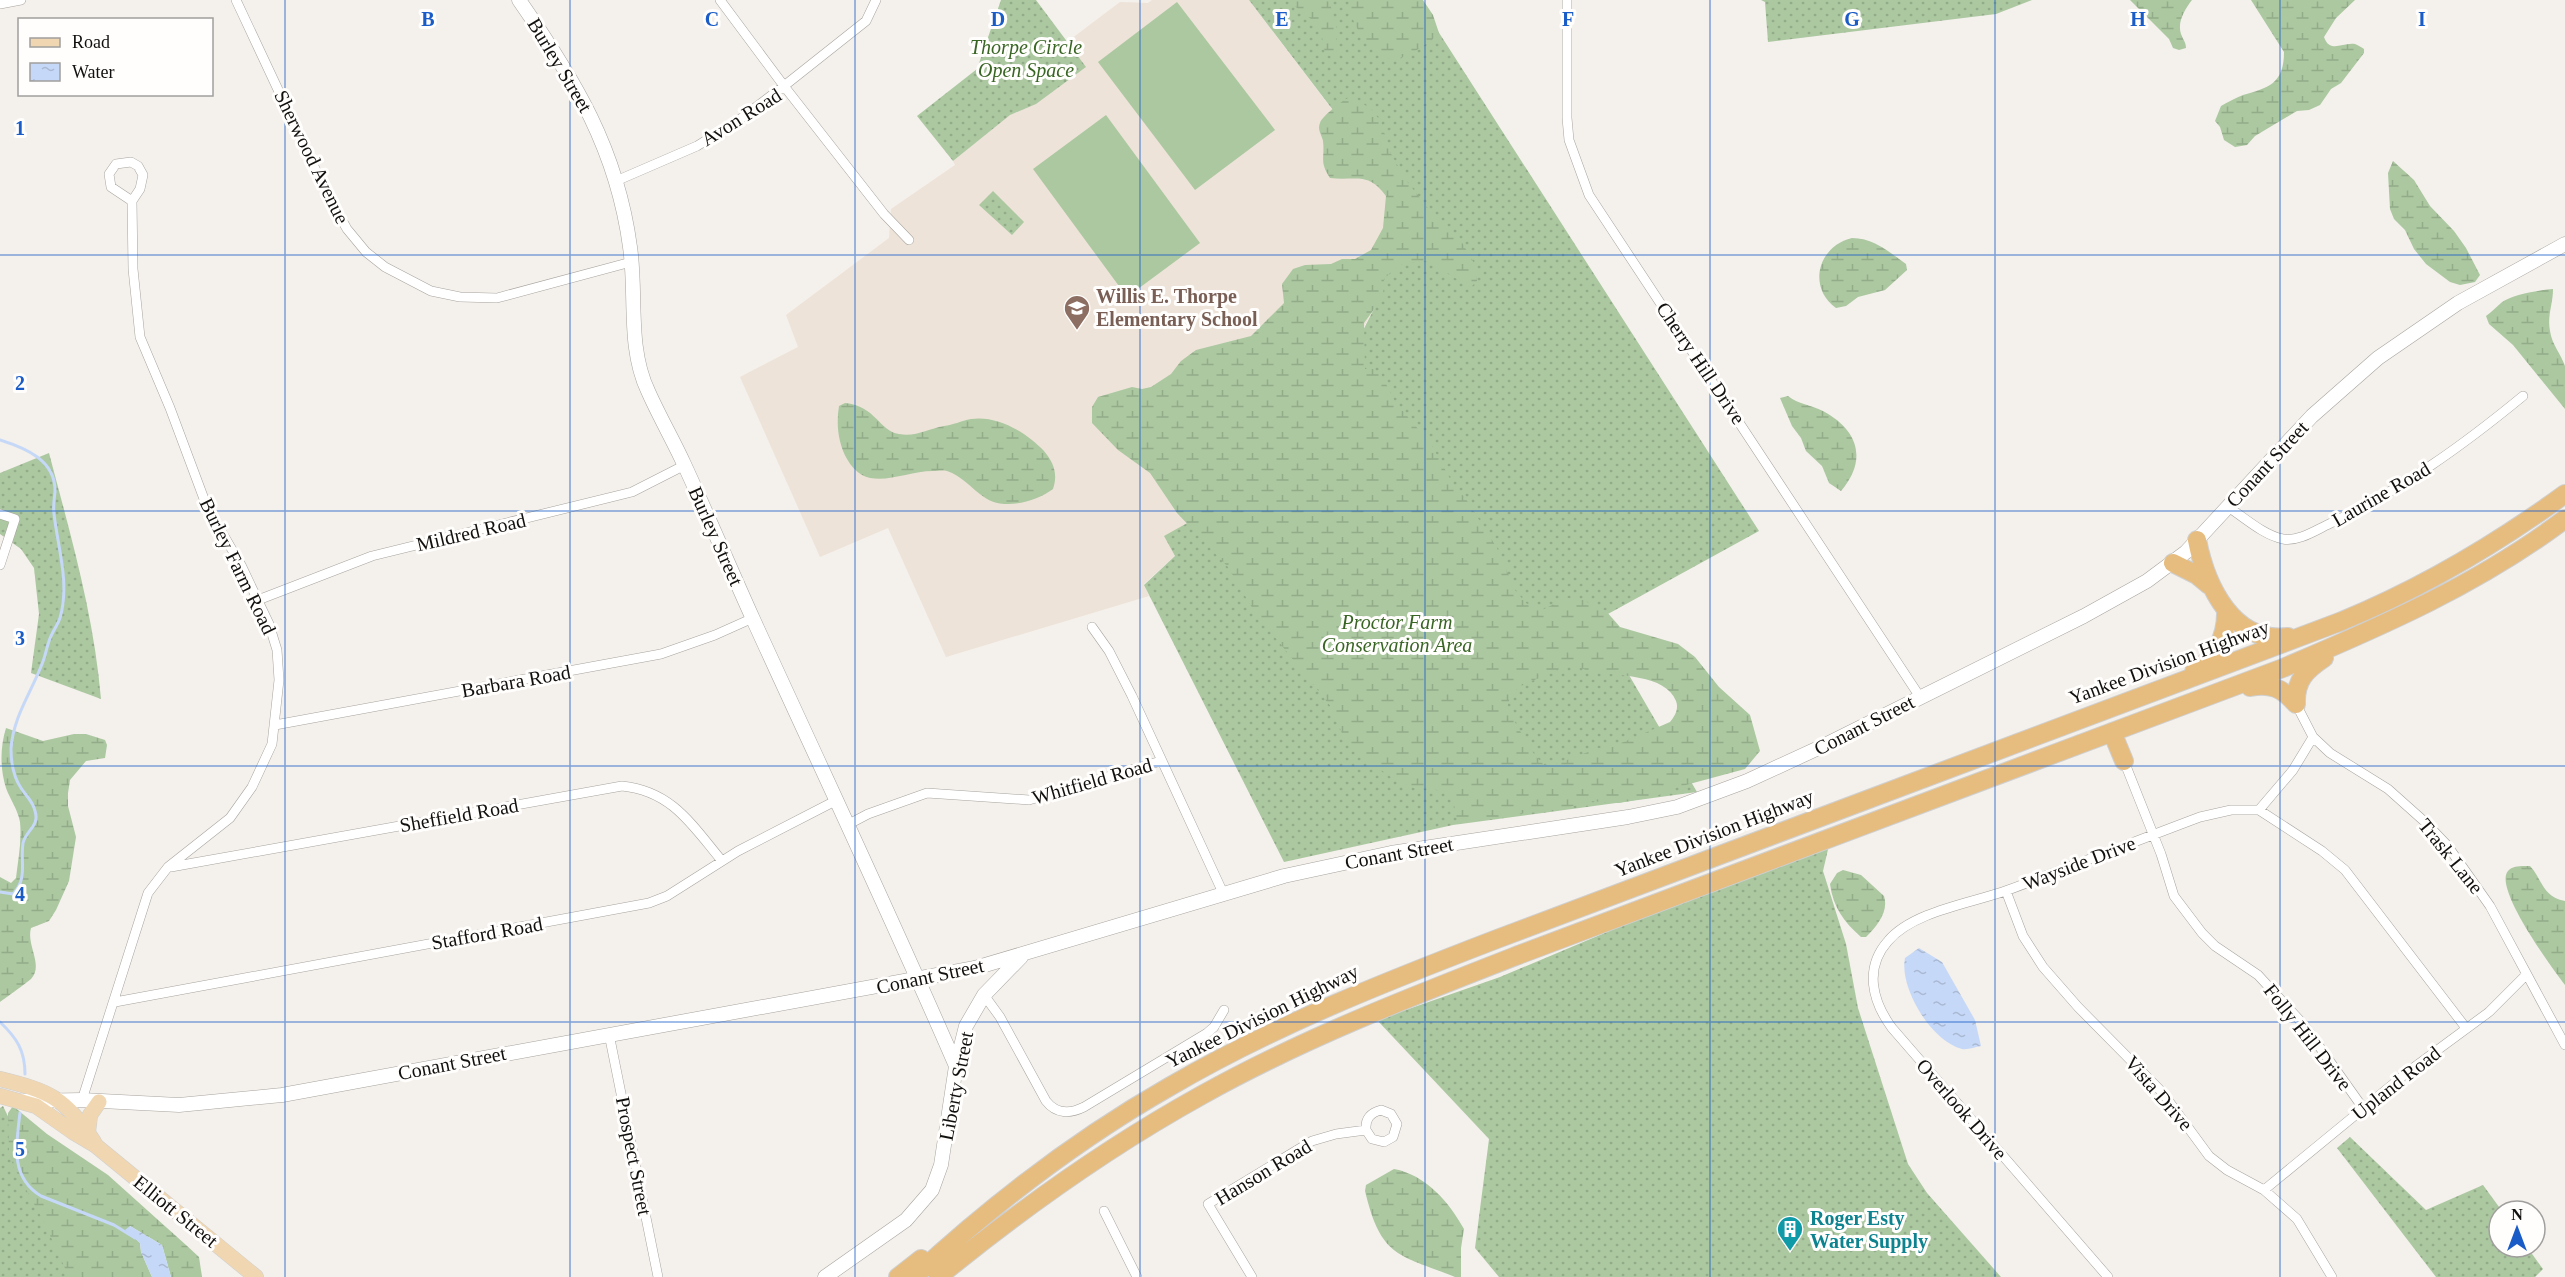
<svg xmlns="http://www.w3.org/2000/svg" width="2565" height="1277" viewBox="0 0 2565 1277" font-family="Georgia,serif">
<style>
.built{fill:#ede3d8}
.grass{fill:url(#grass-dots)}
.wetland{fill:url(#wetland-marsh);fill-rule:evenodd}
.garden{fill:#abc8a1}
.water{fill:url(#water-ripples)}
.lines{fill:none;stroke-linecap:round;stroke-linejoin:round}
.stream{stroke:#c6d8f7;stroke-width:3}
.street-casing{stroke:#a8a49f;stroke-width:10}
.secondary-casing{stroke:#a8a49f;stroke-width:15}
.primary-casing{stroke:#cfcfcf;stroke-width:16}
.highway-casing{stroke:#cfcfcf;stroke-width:20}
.street{stroke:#fff;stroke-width:9}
.secondary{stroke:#fff;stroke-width:14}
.primary{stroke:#f0d7b2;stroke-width:15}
.highway{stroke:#e6bc7f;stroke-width:18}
.grid{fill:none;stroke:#1a5cc7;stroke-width:1.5;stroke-opacity:0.55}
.labels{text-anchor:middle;stroke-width:6;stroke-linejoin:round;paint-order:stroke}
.park-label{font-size:20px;font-style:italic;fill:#386524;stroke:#fffefd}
.street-label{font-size:20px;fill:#11100e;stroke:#fffefd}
.education-label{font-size:20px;font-weight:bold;fill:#785e54;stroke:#fffefd;text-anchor:start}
.culture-label{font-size:20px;font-weight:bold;fill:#0d838f;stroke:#fffefd;text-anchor:start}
.grid-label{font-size:20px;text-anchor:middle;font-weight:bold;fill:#1a5cc7;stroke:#fffefd;stroke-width:6;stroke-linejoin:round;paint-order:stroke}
</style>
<defs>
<pattern id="grass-dots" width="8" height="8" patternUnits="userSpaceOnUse" patternTransform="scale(1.5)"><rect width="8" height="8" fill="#abc8a1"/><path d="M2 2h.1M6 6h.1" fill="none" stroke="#92ab89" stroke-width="1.8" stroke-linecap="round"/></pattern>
<pattern id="wetland-marsh" width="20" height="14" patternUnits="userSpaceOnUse" patternTransform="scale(1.5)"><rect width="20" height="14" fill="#abc8a1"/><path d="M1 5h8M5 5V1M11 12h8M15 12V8" fill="none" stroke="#92ab89"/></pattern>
<pattern id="water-ripples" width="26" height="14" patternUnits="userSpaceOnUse" patternTransform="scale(1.5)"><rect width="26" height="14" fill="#c6d8f7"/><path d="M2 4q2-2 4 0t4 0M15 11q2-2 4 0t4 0" fill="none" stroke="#a9b8d3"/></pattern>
</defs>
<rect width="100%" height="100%" fill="#f4f0eb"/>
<path class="built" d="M1152,0h97l148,195 -21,110 -92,165 -119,66 10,20 -31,28 5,12 -203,61 -58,-129 -68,29 -80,-180 58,-30 -12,-32 103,-77 2,-29 64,-44 -2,-4 60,-49 72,-44 -18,-26 53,-40 28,1z"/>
<path class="grass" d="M1001,0h35l50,67 -50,37 -26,11 -57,46 -36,-45 60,-47z
M1249,0h169l341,531 -162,89 100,172 -244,33 -169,37 -140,-277 31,-29 -11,-20 52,-29 138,-159 22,-43 21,-111z
M1761,0h271l-36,14 -228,28 -3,-40z
M993,191l31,31 -12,13 -33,-30z
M49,453c21,80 45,162 52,246l-70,-26 8,-59 -5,-46 -13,-19 -21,-15v-61z
M1829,845l-6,26 23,73 12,64 50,156 19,29 74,84h-502l-24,-29 14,-109 -112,-119 123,-43 152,-64z
M3,1106l59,122 19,49h-81v-169z
M2350,1137l76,73 57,-25 19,26h-3v36h28l16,22 -8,8h-99l-99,-129z"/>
<path class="wetland" d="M1287,0h42l7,25 1,28 -5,4 -7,-4 -4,-21 -5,-9z
M1354,0h69l10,15 6,18c-8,9 -37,29 -49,26 -17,-5 -49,-42 -36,-59z
M2130,0h62c-7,9 -15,22 -11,34 2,6 5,8 5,14l-7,2 -6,-2 -4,-9z
M2251,0h104l-19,18 -12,19c6,17 18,5 31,7 3,1 6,3 9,5v4l-23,30 -10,6 -11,16 -11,5 -12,1 -42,25 -8,9 -12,2 -11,-7 -4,-13 -5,-6 6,-15c7,-4 14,-8 22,-11 25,-7 41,-11 41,-43z
M1353,96l20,15 8,11 9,30 16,28 35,45 20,16 13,22 3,18 -5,5 -6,-1 -37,-24 -25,2 -11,7 -9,9 -1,18 -19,26 1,46h8l8,5 13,26 38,46 26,47 6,3 33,52 18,42 11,13 14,8 26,-13 17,2 23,11 14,16 58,17 17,13 24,30 31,28 10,36 -15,18 -74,20 -14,7 -38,7 -30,-2 -33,10 -43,3 -19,5 -29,2 -9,-4 -2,-13 -9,-11 -11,-4 -20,-1 -23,-11 -20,-14 -28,-27 -11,-28 -78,-97 -26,-44 -51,-54 -27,-40 -32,-23 -26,-27v-16l6,-10 34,-10 10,2 9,-2 20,-13 10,-13 15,-11 55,-14 33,-33 -2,-19 11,-15 12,-4 26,-1 11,-5h13l16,-9 12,-22 3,-32c-18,-25 -30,-15 -56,-18 -11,-17 -5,-19 -7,-37 -1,-6 -6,-11 -3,-18 2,-7 26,-26 33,-27zM1571,665c8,1 14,6 22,7 24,4 73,2 83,29 3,8 -1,15 -6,21l-46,20 -31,8 -36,14 -13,1c-17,-16 -24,-37 -37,-56 3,-25 23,-26 42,-35 7,-4 13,-8 22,-9z
M2393,161l21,19 16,26 24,25 12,17 14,27 -5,7 -15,3 -10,-3 -24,-18 -12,-15 -9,-19 -11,-11 -4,-10 -2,-36z
M1852,238c22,0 37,14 54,26l1,6 -22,20 -27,7 -12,9 -10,2c-29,-21 -18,-62 16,-70z
M2553,289c0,15 -6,27 -3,42 2,14 11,23 15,35 0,11 0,31 0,43l-52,-64 -24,-21 -3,-8c6,-4 10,-9 15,-13 9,-8 39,-13 52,-14z
M1788,396c10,8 23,9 35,15 35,19 45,48 18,80l-12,-8 -7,-17 -16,-15 -5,-13 -9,-12 -12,-28z
M845,403c31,3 34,28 54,31 17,3 29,-5 45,-8 9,-1 17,-5 27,-7 27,-4 56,14 73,32 10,12 14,23 9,38 -17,13 -50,22 -69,8 -12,-8 -23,-22 -37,-26 -4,-1 -10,0 -14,0 -32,0 -66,24 -86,-12 -9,-16 -11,-35 -8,-53z
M6,728l37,13 31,-7h12l19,6 2,5 -2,13 -19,3 -16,19 -2,13v13l8,31 -7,44 -13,29 -7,11 -18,7c-5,17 13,37 0,51 -6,5 -24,18 -31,23v-125l11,6 5,-5c2,-18 6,-37 4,-56 -2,-12 -10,-23 -14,-34 -6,-19 -6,-41 0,-60z
M2530,866c13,14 12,31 35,35v84c-13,-17 -72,-97 -57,-114 5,-6 15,-5 22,-5z
M1843,870l18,5 23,21c5,16 -7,30 -18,41h-5c-17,-15 -28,-30 -31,-53l7,-11z
M13,1106l34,28 61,41 78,70 13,12 3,20h-31l-9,-32 -32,-19 -1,6 11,11 1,9 11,25h-83l-26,-57 -30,-54 -4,-15 -1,-38z
M1394,1169c32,6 55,33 70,60l-3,19v29h-6c-58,-23 -74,-20 -90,-86l1,-6z"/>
<path class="garden" d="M1177,2l98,128 -80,60 -97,-128z
M1106,115l94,128 -73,54 -94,-128z"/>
<path class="water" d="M1919,948l23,14 33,58 6,26c-6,1 -13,4 -19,3 -31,-8 -63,-61 -57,-91z
M130,1226l32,19 9,32h-19l-11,-25 -1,-9 -15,-13z"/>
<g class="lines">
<path class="stream" d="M0,440c25,8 56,20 55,52 -1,8 -2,14 -1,22 4,35 16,69 6,104 -2,6 -5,10 -8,16 -5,9 -6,21 -10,30 -11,29 -29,53 -31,85 0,13 2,27 10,39 5,8 12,13 14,23 5,15 -9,19 -12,32 -3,18 5,36 -10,51l-13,-2
M0,1022c17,16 25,29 25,52
M20,1113c-4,32 -10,64 21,83l73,29 21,13"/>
<g class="street-casing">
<path id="street" d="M236,0l90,192 21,37 19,23 19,15 46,24 29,6 37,1 134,-36
M720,0l64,86 82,-65 10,-21
M1567,0v118l2,22 20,55 331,502
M0,4l21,-4
M616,181l81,-35 42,-26 45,-34 100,128 25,26
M2228,507c16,10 35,28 55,32 15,3 33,-9 46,-15 73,-35 132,-77 194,-128
M0,514l15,5 -15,46
M258,600l114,-44 260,-64 53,-27
M1092,627l17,24 23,45 92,199
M2296,704l17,33 17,16 58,36 37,33 22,23 43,61 75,139
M275,725l386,-71 54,-19 38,-17
M2124,761l37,93 13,42 28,37 13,13 43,29 46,50 59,83
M2259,810l63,41 23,19 121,158
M849,824l19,-10 59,-21 102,7 132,-39
M171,867l451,-81c50,5 70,39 100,75
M2006,891l17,45 20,31 35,40 84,85 47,64 18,14 37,20 33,29 35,58
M984,995l16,22 46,84c10,13 24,13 38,6l123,-74 7,-6 10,-17
M115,1002l534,-99 18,-7 71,-45 99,-51
M609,1034l49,243
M82,1100l66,-207 20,-26 62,-49 22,-31 20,-43 7,-64 -2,-30 -8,-26 -28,-59 -34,-58 -37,-99 -30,-71 -7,-68 -1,-68 8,-12 3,-14 -5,-9 -7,-4 -15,2 -7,10 2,13 21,14
M2264,1190l145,-119 80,-59 37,-37
M1104,1211l33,66
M1252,1277l-44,-73 104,-63 24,-7 30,-4 6,9 12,3 9,-5 4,-13 -6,-10 -10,-4c-11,3 -16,9 -15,20
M2108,1277l-216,-249c-20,-27 -28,-60 -4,-87 25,-30 85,-38 120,-51 65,-24 128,-49 192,-73l31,-7h28l34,-40 20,-33"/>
</g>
<g class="secondary-casing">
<path id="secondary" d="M519,0c55,79 98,149 111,247 7,47 -3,100 18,144 11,25 25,49 36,73 24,52 46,104 69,155 68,149 138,297 203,447
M25,1101l57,-1 97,5 103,-10 693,-127 309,-92 107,-23 237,-36 49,-10 70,-26 78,-36 259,-129 63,-35 39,-29 126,-136 66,-58 80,-55 107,-59
M825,1277l81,-57 26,-30 9,-25 15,-99 10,-40 18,-31 37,-38"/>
</g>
<g class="primary-casing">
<path id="primary" d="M0,1079c49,12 66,19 94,63
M0,1096l36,10 37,26 22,13 161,132
M88,1132l2,-17 9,-13"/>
</g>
<g class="highway-casing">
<path id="highway" d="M2197,540c9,46 36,104 91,97
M2173,563l24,12 12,10
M2194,672c22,-15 33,-35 32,-62
M2250,687c21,-4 32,1 46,17
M2296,704c-1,-24 10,-34 28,-46
M2112,732l12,29
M898,1277l23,-18
M914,1277c78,-72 162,-137 255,-190 104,-61 216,-105 328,-148l845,-318c80,-33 153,-76 223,-127
M938,1277c83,-68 170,-130 264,-182 102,-57 211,-99 319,-141l762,-286c99,-42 196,-84 282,-149"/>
</g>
<use href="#street" class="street"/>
<use href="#secondary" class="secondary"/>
<use href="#primary" class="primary"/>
<use href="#highway" class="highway"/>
</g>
<path class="grid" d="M285,0v1277M570,0v1277M855,0v1277M1140,0v1277M1425,0v1277M1710,0v1277M1995,0v1277M2280,0v1277M0,255h2565M0,511h2565M0,766h2565M0,1022h2565"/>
<defs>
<g id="school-pin" transform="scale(1.35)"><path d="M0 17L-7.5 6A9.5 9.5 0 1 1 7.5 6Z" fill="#8d6e63" stroke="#fffefd"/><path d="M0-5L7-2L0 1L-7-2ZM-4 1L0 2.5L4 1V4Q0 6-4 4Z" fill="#fff"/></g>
<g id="building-pin" transform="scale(1.35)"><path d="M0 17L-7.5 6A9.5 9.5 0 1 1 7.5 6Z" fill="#0f9aa8" stroke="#fffefd"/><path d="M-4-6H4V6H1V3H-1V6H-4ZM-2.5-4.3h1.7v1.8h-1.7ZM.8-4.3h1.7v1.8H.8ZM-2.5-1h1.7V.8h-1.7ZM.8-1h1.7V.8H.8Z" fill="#fff"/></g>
</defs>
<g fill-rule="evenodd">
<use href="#school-pin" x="1077" y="308"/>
<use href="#building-pin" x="1790" y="1229"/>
</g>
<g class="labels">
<g class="park-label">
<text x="1026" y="54">Thorpe Circle<tspan x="1026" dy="23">Open Space</tspan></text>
<text x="1397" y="629">Proctor Farm<tspan x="1397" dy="23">Conservation Area</tspan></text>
</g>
<g class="street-label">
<text transform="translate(560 65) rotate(59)" y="7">Burley Street</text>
<text transform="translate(741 117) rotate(-32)" y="7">Avon Road</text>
<text transform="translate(312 157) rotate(64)" y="7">Sherwood Avenue</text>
<text transform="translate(1701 363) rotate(56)" y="7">Cherry Hill Drive</text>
<text transform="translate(2267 464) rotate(-47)" y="7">Conant Street</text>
<text transform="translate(2381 494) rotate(-30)" y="7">Laurine Road</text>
<text transform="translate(471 532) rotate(-13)" y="7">Mildred Road</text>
<text transform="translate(716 536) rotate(66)" y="7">Burley Street</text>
<text transform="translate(238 566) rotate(64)" y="7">Burley Farm Road</text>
<text transform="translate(2169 662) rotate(-20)" y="7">Yankee Division Highway</text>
<text transform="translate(516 681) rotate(-10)" y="7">Barbara Road</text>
<text transform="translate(1864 725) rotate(-27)" y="7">Conant Street</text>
<text transform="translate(1092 781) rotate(-16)" y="7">Whitfield Road</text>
<text transform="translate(459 815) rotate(-10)" y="7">Sheffield Road</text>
<text transform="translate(1714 833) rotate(-21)" y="7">Yankee Division Highway</text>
<text transform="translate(1399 853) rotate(-10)" y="7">Conant Street</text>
<text transform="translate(2451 856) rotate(51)" y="7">Trask Lane</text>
<text transform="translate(2079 863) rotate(-21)" y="7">Wayside Drive</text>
<text transform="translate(487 933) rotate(-10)" y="7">Stafford Road</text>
<text transform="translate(930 976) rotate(-12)" y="7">Conant Street</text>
<text transform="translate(1262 1016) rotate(-26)" y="7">Yankee Division Highway</text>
<text transform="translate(2308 1037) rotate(52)" y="7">Folly Hill Drive</text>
<text transform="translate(452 1063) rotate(-11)" y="7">Conant Street</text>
<text transform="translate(2396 1083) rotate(-38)" y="7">Upland Road</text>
<text transform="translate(956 1086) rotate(-79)" y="7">Liberty Street</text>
<text transform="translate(2159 1093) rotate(49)" y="7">Vista Drive</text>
<text transform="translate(1962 1109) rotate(49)" y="7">Overlook Drive</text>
<text transform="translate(634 1156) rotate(79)" y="7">Prospect Street</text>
<text transform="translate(1263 1172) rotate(-31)" y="7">Hanson Road</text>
<text transform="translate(176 1211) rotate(39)" y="7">Elliott Street</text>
</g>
<g class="education-label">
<text x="1096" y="303">Willis E. Thorpe<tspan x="1096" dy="23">Elementary School</tspan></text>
</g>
<g class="culture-label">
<text x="1810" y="1225">Roger Esty<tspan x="1810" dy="23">Water Supply</tspan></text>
</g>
</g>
<g class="grid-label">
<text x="428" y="26">B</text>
<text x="712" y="26">C</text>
<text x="998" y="26">D</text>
<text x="1282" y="26">E</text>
<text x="1568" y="26">F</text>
<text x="1852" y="26">G</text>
<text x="2138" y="26">H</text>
<text x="2422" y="26">I</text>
<text x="20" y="135">1</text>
<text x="20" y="390">2</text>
<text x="20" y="645">3</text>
<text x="20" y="901">4</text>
<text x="20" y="1156">5</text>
</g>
<rect x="18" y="18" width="195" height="78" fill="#fffefd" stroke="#a09f9d" stroke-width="1.5"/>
<rect x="30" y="38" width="30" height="9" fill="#f0d7b2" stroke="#a09f9d" stroke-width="1.5"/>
<text x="72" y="48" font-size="18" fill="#11100e">Road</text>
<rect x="30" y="63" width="30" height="18" fill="url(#water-ripples)" stroke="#a09f9d" stroke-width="1.5"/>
<text x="72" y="78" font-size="18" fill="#11100e">Water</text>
<g transform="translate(2517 1229)"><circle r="28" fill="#fffefd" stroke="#a09f9d" stroke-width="1.5"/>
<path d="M0-4.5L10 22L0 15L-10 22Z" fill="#1a5cc7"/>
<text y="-9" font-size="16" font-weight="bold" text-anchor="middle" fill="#11100e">N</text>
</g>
</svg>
